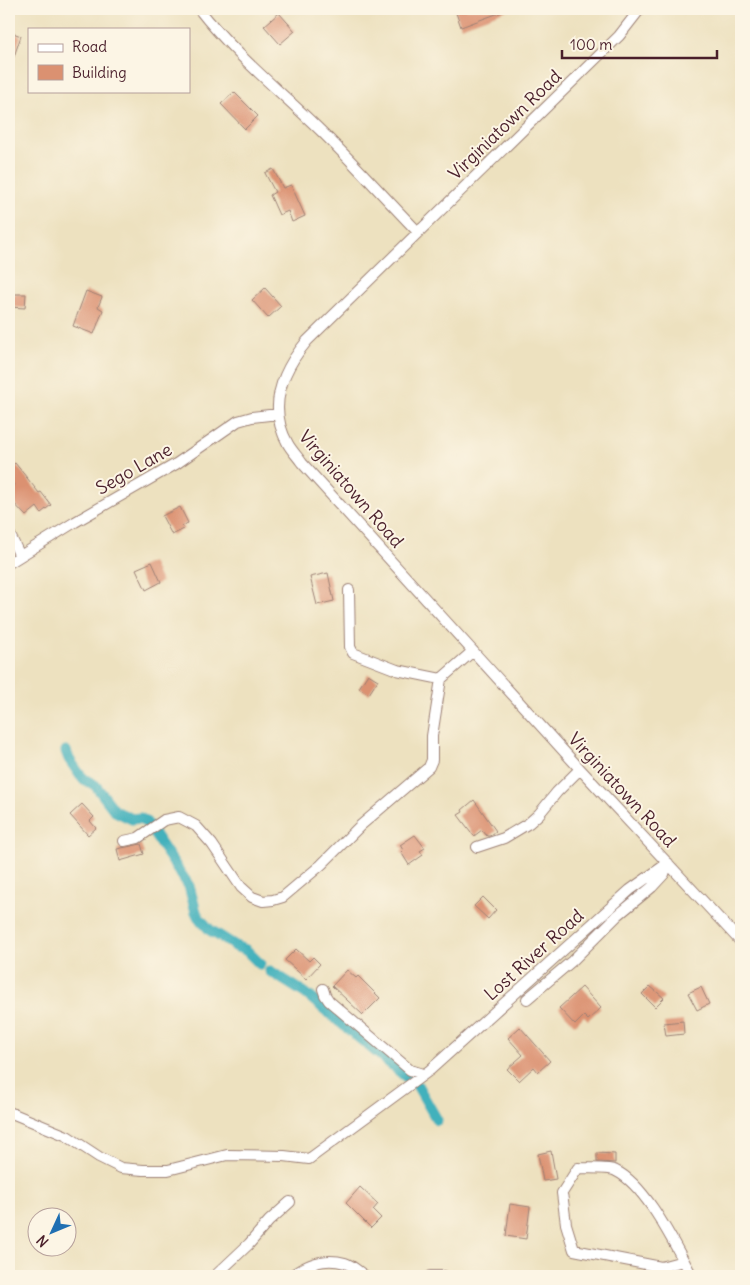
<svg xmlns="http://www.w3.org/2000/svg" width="750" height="1285" viewBox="0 0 750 1285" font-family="Delius,sans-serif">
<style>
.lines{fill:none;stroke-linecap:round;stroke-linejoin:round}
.canal{stroke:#42b1bc;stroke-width:11}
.building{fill:#db9171}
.minor-casing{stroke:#9c8075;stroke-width:12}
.minor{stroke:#fff;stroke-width:10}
.labels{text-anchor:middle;stroke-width:4;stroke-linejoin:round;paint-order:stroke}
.street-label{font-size:18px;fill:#4a1f2b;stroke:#fcf5e5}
</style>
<rect width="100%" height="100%" fill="#fcf5e5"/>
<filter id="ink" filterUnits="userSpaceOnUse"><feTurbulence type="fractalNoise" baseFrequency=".02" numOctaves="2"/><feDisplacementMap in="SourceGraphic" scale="10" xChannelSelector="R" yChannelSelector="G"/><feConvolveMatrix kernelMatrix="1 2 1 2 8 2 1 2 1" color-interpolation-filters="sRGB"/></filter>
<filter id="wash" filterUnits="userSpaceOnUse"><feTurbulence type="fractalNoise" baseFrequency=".0096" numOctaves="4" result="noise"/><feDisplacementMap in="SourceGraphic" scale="20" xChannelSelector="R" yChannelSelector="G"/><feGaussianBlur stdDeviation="1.12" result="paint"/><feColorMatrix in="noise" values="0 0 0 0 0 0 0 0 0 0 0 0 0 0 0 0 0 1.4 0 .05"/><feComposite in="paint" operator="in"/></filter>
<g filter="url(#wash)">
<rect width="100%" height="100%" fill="#ede1bf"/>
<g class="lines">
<path class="canal" d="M66,751l3,8 11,16 4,4 11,6 20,26 17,8 8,-1 6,4 43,64 7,26 3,6 11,12 27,17 9,3 14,14
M270,971l35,22 105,87
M417,1085l20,35"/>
</g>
<g id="blocks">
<path class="building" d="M459,9h48v1l-46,17 -6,-17z
M279,13l16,18 -15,13 -16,-18z
M13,33l8,3 -11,32h-1v-23z
M234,92l24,24 -13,13 -24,-25z
M273,169l10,19 8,-3 14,31 -13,6 -4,-11 -9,4 -9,-20 5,-3 -10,-19z
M265,288l16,18 -13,12 -16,-18z
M86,291l16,6 -4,10 5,3 -9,24 -21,-8z
M9,294h17l-1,14 -16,-1z
M15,463l24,30 2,-1 10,13 -10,8 -4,-6 -11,9 -17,-18v-9l5,-4 -5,-7v-10z
M180,507l8,16 -6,3 2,3 -12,6 -10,-19z
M152,562l9,20 -15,8 -10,-21z
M328,573l6,28 -17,4 -7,-28z
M368,674l10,6 -9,14 -10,-6z
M474,800l22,31 -6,5h-3l-5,-6 -8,6 -16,-21 5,-3 -1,-2z
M82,804l12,13 -4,4 6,7 -8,7 -18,-20z
M415,835l10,13 -5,3 3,4 -14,10 -8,-13 2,-2 -3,-5z
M141,844l3,10 -24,7 -3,-12z
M483,897l13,13 -8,9 -14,-13z
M296,949l13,12 4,-4 7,7 -14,15 -21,-19z
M347,970l9,8 2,-2 22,22 -17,17 -31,-29z
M650,986l14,12 -9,9 -13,-13z
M582,987l19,21 -13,12 -4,-4 -9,9 -16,-17z
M701,987l8,17 -12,6 -9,-17z
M683,1021l1,13 -18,2 -2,-13z
M520,1027l30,34 -12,11 -4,-5 -15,14 -12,-12 16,-14 -15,-17z
M551,1151l5,28 -13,2 -5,-27z
M597,1153l18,1v9l-18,-1z
M360,1187l18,17 -5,6 8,8 -10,10 -25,-25z
M510,1204l20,3 -4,32 -20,-3z"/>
</g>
</g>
<g filter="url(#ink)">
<use href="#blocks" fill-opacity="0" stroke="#9c8075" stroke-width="1"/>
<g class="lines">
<g class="minor-casing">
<path id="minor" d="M199,9c35,45 80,81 121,121 34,33 65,68 98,102
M640,9l-21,27 -312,305c-25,30 -40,66 -19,103 4,7 10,13 14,19l278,306 161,173
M9,533l11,23
M9,563l66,-41 101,-58 62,-43 14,-4 26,-3
M349,590l1,57 3,6 44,17 44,9
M124,841l14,-3 26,-18 15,-3 17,9 16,18 29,43 11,10 11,4 10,-1 10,-3 38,-32 39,-39 69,-59 3,-7v-24l9,-57 32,-28
M477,847l27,-9 25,-15 10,-9 18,-22 23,-23
M323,989l2,6 4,6 74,63 7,6 13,4
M527,999l45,-38 46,-46 34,-28 12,-13 4,-11
M9,1112l58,24 32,21 22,11 22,2h25l59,-15 57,1 25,3 121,-89 200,-180 38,-27
M683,1261l-22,6 -87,-17 -8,-26 -4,-31 16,-25c9,1 31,-1 38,3 31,15 59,75 76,105
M215,1276l34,-32 20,-23 21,-19
M291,1276c16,-12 33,-19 54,-13 7,2 14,9 20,13
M430,1276h14"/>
</g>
<use href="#minor" class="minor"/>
</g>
</g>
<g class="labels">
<g class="street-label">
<text transform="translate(505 125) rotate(-44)" y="6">Virginiatown Road</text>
<text transform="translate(134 469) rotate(-30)" y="6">Sego Lane</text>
<text transform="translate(351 489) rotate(49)" y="6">Virginiatown Road</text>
<text transform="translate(622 790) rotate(47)" y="6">Virginiatown Road</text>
<text transform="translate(534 955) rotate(-42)" y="6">Lost River Road</text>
</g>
</g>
<rect width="750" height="1285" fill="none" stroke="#fcf5e5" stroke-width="30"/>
<rect x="28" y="28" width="162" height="65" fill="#fcf5e5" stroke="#b59f9b"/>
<rect x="38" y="44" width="25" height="8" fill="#ffffff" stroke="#b59f9b"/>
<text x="72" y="52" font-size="15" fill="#4a1f2b">Road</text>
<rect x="38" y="65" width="25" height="15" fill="#db9171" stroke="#b59f9b"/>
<text x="72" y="78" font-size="15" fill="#4a1f2b">Building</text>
<g transform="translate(52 1232) rotate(226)"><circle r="24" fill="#fcf5e5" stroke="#b59f9b"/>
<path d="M0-4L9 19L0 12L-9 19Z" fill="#1f6fb2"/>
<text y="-8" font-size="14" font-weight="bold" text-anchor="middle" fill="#4a1f2b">N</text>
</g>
<path d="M562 50v8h155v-8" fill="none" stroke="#4a1f2b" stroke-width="2.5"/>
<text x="570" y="50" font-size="15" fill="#4a1f2b" stroke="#fcf5e5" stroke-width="4" paint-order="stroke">100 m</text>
</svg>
